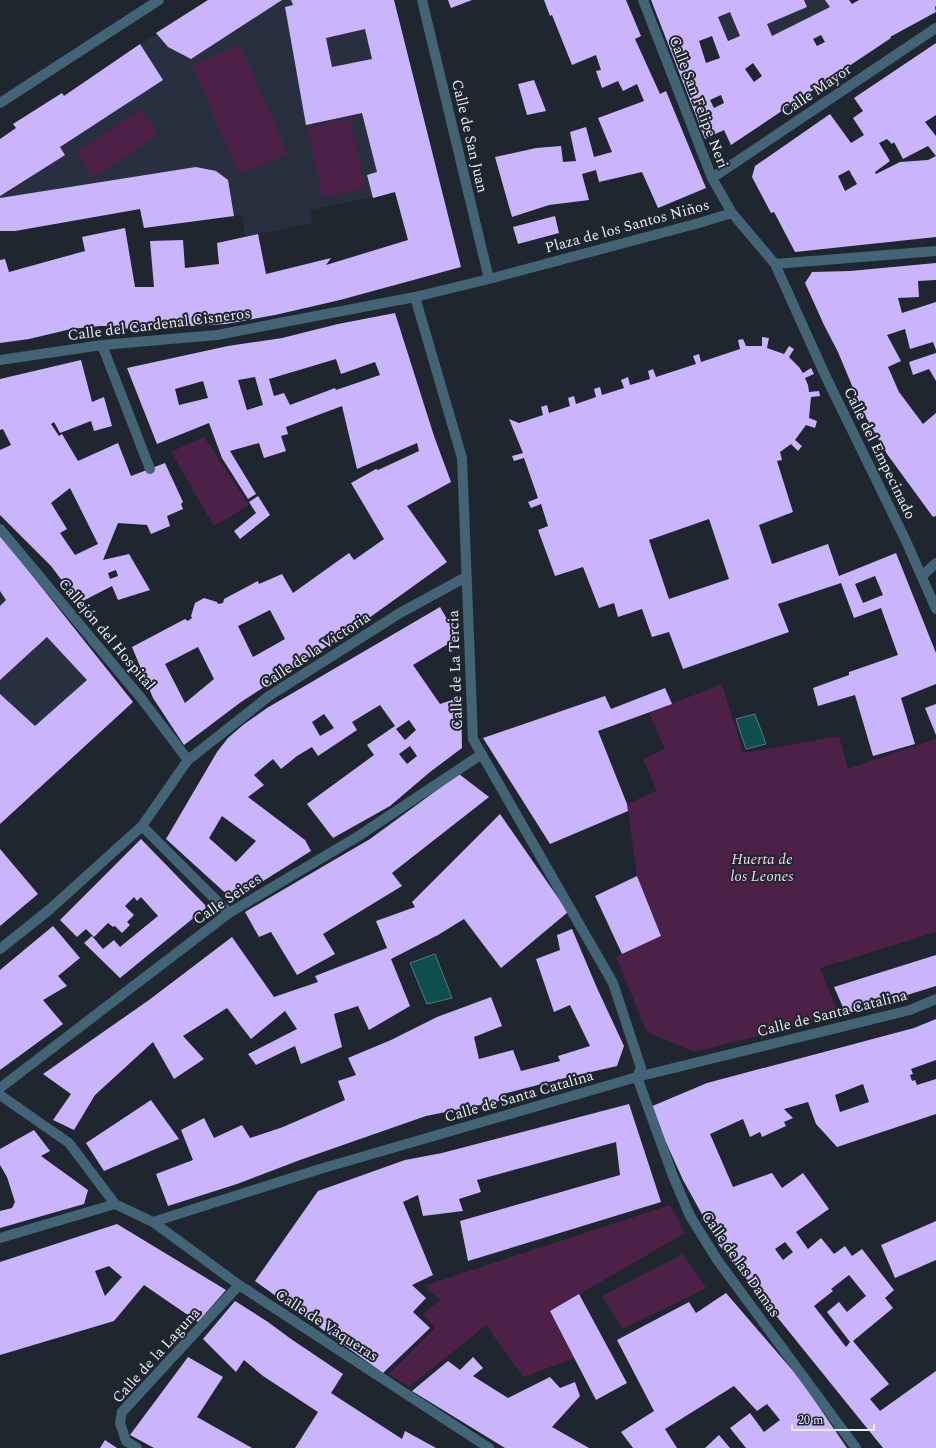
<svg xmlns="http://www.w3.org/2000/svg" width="936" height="1448" viewBox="0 0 936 1448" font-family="Spectral,serif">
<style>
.built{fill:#283040}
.green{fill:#4d2147}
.water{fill:#0f4e4e;stroke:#507d80}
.building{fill:#cab4fb;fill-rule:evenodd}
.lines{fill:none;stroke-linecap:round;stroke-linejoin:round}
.minor{stroke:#436474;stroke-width:10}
.labels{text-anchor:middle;stroke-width:4;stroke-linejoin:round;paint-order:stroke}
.street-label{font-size:15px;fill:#e8ecf3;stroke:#202630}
.park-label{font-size:15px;font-style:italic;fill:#f7d4ef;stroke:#202630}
</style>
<rect width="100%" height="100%" fill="#202630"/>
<path class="built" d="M208,0h186l32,129 -31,63 -85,18 2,13 -67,14 -3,-22 -98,13 -4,-19 -125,22h-15v-92l16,-11 -3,-4 49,-31 2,2z
M703,0h122l5,7 -58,29 -5,-12 -39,17 -10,-24 -23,7 11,39 -4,20 -16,8 -26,-68z
M0,535l133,167 -133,122z"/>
<path class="green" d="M240,45l48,109 -49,20 -47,-109z
M141,109l17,26 -65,43 -17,-26z
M350,118l15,70 -43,10 -15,-70z
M204,437l45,68 -35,21 -43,-74z
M722,684l21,69 96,-17 9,33 88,-30v193l-116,36 19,47 -145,37 -47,-20 -31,-75 45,-21 -24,-60 -10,-72 30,-13 -14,-32 22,-10 -16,-36z
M670,1205l15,28 -135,78 25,47 -52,19 -37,-52 -77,62 -20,-13 46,-46 -12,-14 17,-14 -16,-14z
M683,1254l23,34 -83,41 -21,-33z"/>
<path class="water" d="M755,714l11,30 -20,5 -10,-30z
M435,954l17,44 -25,6 -17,-41z"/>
<path class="building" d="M208,0h74l-91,59 -23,-12 -12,-14z
M291,0h103l67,267 -121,33 -65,15 -49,9 -37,2 1,-2 -69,5v-3h-21l-29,3 -42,10 -29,4v-83l5,-1 4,13 76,-21 -3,-14 43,-9 10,59h19l-4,-46 33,-1 2,28 34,-4 -2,-21 41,-9 8,40 65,-16 -5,7 82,-25 -13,-48 -22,6 -6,-23 10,-3 -15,-59 -56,12 -21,-118 8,-2zM365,29l7,30 -40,8 -6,-29z
M448,0h24l-21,8z
M544,0h82l15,36 -6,3 25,55 6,-3 40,97 -48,20 -16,-36 -43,10 -3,-12 -14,4 7,26 -40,5 -37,12 -17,-60 41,-9 25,-2 2,16 13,-1 -6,-29 16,-5 8,30 18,-5 -14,-34 46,-17 -7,-17 -14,7 -5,-10 -16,7 -6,-17 5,-1 -5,-15 -24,10 -20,-50 -2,1z
M651,0h153l3,7 -40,17 5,12 58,-29 -5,-7h24l3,4 7,-4h77v6l-1,1 1,5 -46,25 1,1 -160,107 -7,-15 -19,9zM730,12l10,24 -12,5 -10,-24zM821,35l4,7 -8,4 -4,-7zM712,36l8,22 -14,5 -7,-22zM753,63l9,13 -8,6 -9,-13zM721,95l3,8 -10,5 -4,-8z
M936,43v72l-11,7 11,14v101l-141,15 -21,-40 -3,1 -19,-36 3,-11 75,-52 21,29 13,-8 -11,-17 10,-7 -9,-13zM887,139l5,5 2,-2 9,17 25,-13 8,10 -8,4 -28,2 -24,12 -1,-2 15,-11 -11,-18zM849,170l8,14 -12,7 -7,-15z
M140,44l23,36 -103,67 5,8 -65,41v-57l16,-11 -3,-4 49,-31 2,3z
M534,80l12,31 -19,4 -9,-31z
M196,167l20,4 12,9 6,36 -90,12 -4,-19 -125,22h-15v-33z
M555,216l4,17 -41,11 -5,-17z
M936,263v17l-18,1 1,16 -21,1 4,15 34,-11v48l-3,-8 -23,7 -5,-20 -18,6 14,26 -13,6 11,25 24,32 13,-11v103l-3,1 -46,-63 -24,-42 -25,-60 -14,-27 -19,-42 7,-11 38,-1z
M395,313l39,123 17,46 -44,24 40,56 -92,66 -114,74 -57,43 -31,-47 -21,-51 53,-28 3,2 4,-3 -1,-2 4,-13 9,-5 13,4 1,2 5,-1 1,-4 34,-18 1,3 23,-10 11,19 56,-40 5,7 30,-21 -33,-56 25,-14 2,1 41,-19 -2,-8 -60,26 -15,-63 -56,21 2,7 -7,2 5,15 -22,7 -5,-15 -29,8 26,43 -8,5 -26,-41 -13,-35 -52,21 -30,-76 101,-22 54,-8 56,-14zM336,359l5,15 34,-12 5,13 -44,15 -1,-2 -45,17 -6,-12 -10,3 -5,-17zM255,377l8,28 -16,5 -9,-30zM203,381l5,17 -29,7 -4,-16zM270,610l15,29 -32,18 -15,-31zM198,647l16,32 -29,24 -20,-39z
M762,337l7,1 -2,10 17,6 5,-8 5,3 -5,8 10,10 4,6 8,-5 3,6 -9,4 3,7 1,7 10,-1 1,5 -9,1 -2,21 8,3 -2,7 -9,-3 -11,15 7,6 -4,5 -7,-7 -11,8 2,8 -5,1 16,51 -34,13 13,39 56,-20 11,32 57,-23 40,100v31l-35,14 14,46 -42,12 -18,-61 -37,11 -5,-18 36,-13v-3l49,-17 -17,-47 -27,10 -13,-35 -63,21 11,28 -106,37 -14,-37 -17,5 -10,-28 -24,8 -4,-14 -15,5 -16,-41 -28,9 -17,-46 10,-4 -7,-22 -10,4 -3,-6 10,-4 -14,-40 -10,3 -2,-5 11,-3 -14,-34 10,4 24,-8 -2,-8 6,-2 2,8 21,-7 -2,-8 6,-2 2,8 20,-7 -2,-8 6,-2 2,8 22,-7 -3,-8 7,-3 2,8 20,-6 -2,-8 5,-2 3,8 40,-13 -3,-8 6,-2 2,8 39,-13 -2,-9 5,-1 3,7h16zM709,519l20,60 -60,20 -20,-59zM875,576l8,19 -20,8 -8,-19z
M936,353v28l-7,-12 -16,6 -4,-13z
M81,360l11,42 12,-5 8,29 -18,5 -3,-10 -31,12 -6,-11 -3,2 8,12 3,-2 16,27 40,-18 13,33 34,-13 18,39 -2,2 2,5 -16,7 3,10 -19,8 -4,-9 -29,-2 -15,37 26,-6 21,36 -32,10 -6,-14 -33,17 -28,-37 -51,-51v-65l11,-5 -8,-16 -3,1v-51zM70,488l28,56 -23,11 -15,-22 7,-4 -16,-26zM116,570l2,6 -8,3 -2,-6z
M258,496l12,19 -30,24 -6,-8 22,-18 -7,-11z
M0,535l133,167 -133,122v-130l35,32 52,-46 -40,-43 -47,43v-74l6,-6 -6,-9z
M440,607l18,31 -45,27 27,39 21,-7 1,51 -32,24 -40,34 -57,32 -26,-34 67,-49 -7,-10 28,-19 -15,-21 -28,17 5,8 -39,26 -6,-9 -15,9 -16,13 -8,-10 -19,16 10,10 -16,12 57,43 6,11 -78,49 -67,-61 51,-87 11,-14 15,-13 24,-17zM324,714l10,14 -14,8 -8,-14zM409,720l7,10 -11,10 -9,-11zM410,746l7,10 -10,8 -8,-10zM222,816l34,25 -20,21 -27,-24z
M665,688l7,16 -74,27 29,73 1,7 -78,33 -67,-106 122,-42 6,13z
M936,704v31l-11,-27z
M459,774l30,23 -97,76 10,13 -79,48 12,20 -38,21 -26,-43 -12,5 -14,-25 125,-73z
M500,814l68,98 -67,56 -37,-49 -26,16 -47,24 19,47 -41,24 -11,-24 -24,8 8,33 -41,17 -6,-18 -39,19 -8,-11 49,-25 -12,-18 -34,28 -24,-31 -44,28 21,23 -30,20 -21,-37 -58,53 -21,35 -21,-10 18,-26 -28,-20 106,-74 83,-63 42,60 44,-15 -3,-6 72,-28 -11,-27 39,-14 -3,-5z
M141,839l66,68 -87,71 -36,-35 8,-7 11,13 11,-9 6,7 38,-31 -17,-19 -4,4 -3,-4 -9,9 9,9 -7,7 3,3 -8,8 -7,-7 -2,1 -5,-4 -14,14 -8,-8 -9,8 -17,-17z
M0,849l38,45 -38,32z
M637,876l24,60 -39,18 -27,-58z
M53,926l27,32 -22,18 9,10 -24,14 20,24 -63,46v-100z
M572,929l25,59 27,58 -7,20 -52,12 -62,16 2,6 -79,16 -126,44 -63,24 -69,22 -12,-32 37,-14 -12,-30 23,-12 10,20 28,-13 8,13 33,-11 62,-27 -7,-19 18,-6 -8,-17 43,-18 46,-23 54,-20 11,29 -28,11 5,22 34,-9 8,21 39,-10 -2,-5 32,-10 -20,-41 -16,7 -18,-53 24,-9 -3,-15z
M936,955v31l-90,28 -12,-27z
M936,1019v41l-25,9 2,5 -3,1 2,6 3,-1 2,5 19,-6v35l-99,33 -21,-23 -8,-22 -24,7 9,9 -9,4 2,4 -24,11 -2,-5 -10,5 -7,-18 -33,15 23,53 39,-14 10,15 21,-15 26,36 -33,23 12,17 13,-11 13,16 11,-8 7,10 10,-7 32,41 -9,8 8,10 -40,33 36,43 -19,15 10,12 56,-40v77h-53l-164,-203 -36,-65 -33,-73 57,-24 207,-55zM863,1084l6,18 -29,10 -5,-17zM785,1242l8,10 -10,8 -8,-11zM849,1275l17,21 -19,16 -8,-10 -12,10 23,30 -4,5 -32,-41 19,-15 -2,-2z
M151,1100l28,39 -75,32 -18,-28z
M629,1104l32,98 -193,59 -8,-40 160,-46 -4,-33 -139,38 4,12 -22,7 4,12 -40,5 -5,-21 -15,7 30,73 -21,10 14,13 -13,14 17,16 -47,45 -128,-92 63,-90 87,-31 37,-7z
M34,1130l16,21 -9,5 47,34 -4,14 -84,24v-17l12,-3 3,-6 -8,-25 -7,-12v-16z
M936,1221v39l-41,18 -14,-33z
M117,1224l109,66 -28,32 -54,-37 -30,36 -114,34v-93zM109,1266l13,11 -17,19 -10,-25z
M726,1293l74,86 47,69h-101l-16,-20 20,-15 14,19 16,-12 -13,-16 -10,7 -23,-25 -69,43 12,19h-44l-12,-16 33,-21 -37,-71 72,-38 7,11z
M579,1294l48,89 -31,17 -46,-89z
M235,1301l33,21 23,17 52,35 -12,19 71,46 3,-8 31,17h-141l23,-36 -55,-36 -19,-16 -8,12 -33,-33z
M188,1357l35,20 -26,40 55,31h-98l-24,-13z
M473,1357l10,11 -10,8 35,22 42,-21 10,11 15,-6 5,14 -28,31 37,21h-84l-93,-57 36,-30 12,9z
M719,1435l11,13h-25z
M105,1440l12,8h-17z"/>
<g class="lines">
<path class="minor" d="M422,0l67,279
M643,0l69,178 20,35 43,51 50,111 81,166 30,68
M0,103l159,-103
M712,178l224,-150
M775,264l161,-13
M415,297l47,161 11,281 140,244 28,85 -4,9 36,99 17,40 28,45 138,187
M102,345l48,124
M0,360l102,-15 115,-10 198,-38 74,-18 210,-56 33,-10
M0,529l141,169 47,62
M922,576l14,-13
M142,826l87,87
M0,949l49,-39 93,-84 46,-66 81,-64 131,-83 66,-36
M0,1088l229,-175 128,-76 125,-83
M0,1095l69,48 46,61 38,18 167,-53 317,-92 273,-67 26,-11
M153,1222l86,63 250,163
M0,1238l115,-34
M137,1448l-11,-7 -6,-18 2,-11 117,-127"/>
</g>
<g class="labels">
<g class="street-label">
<text transform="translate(816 90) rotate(-34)" y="5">Calle Mayor</text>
<text transform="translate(699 102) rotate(69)" y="5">Calle San Felipe Neri</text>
<text transform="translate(470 136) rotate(77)" y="5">Calle de San Juan</text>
<text transform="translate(627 226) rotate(-15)" y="5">Plaza de los Santos Niños</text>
<text transform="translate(159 324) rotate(-7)" y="5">Calle del Cardenal Cisneros</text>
<text transform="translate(880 453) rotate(64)" y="5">Calle del Empecinado</text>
<text transform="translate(107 634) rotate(50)" y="5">Callejón del Hospital</text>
<text transform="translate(315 650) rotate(-33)" y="5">Calle de la Victoria</text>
<text transform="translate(455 670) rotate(-92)" y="5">Calle de La Tercia</text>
<text transform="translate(227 899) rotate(-34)" y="5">Calle Seises</text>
<text transform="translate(832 1013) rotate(-14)" y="5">Calle de Santa Catalina</text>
<text transform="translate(519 1096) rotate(-16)" y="5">Calle de Santa Catalina</text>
<text transform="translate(741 1264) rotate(55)" y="5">Calle de las Damas</text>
<text transform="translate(327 1325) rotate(33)" y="5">Calle de Vaqueras</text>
<text transform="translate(156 1355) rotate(-48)" y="5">Calle de la Laguna</text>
</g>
<g class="park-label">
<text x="762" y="864">Huerta de<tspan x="762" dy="17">los Leones</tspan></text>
</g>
</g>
<path d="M792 1424v6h82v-6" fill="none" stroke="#e8ecf3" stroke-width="2"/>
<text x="798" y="1424" font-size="12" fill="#e8ecf3" stroke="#202630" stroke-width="3" paint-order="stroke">20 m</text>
</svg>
